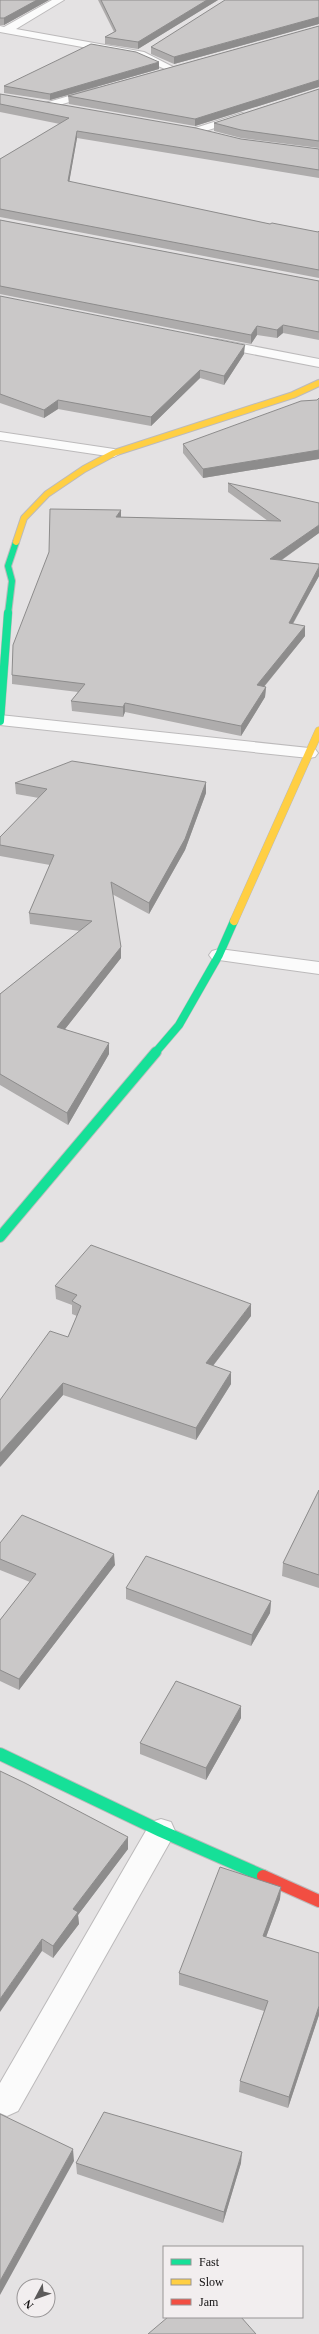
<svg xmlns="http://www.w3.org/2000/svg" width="319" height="2334" viewBox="0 0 319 2334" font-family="'Times New Roman',serif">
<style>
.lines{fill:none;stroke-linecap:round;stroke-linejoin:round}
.street-casing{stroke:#bcbabb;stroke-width:2}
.fast-far3-casing{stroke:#bcbabb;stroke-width:8}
.fast-far2-casing{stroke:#bcbabb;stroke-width:9}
.fast-far1-casing{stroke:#bcbabb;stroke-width:12}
.fast-casing{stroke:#bcbabb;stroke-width:14}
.slow-far1-casing{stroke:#bcbabb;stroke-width:8}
.slow-casing{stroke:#bcbabb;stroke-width:9}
.jam-casing{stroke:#bcbabb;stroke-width:14}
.street{fill:#fbfbfb;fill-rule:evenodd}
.fast-far3{stroke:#16e098;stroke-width:6}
.fast-far2{stroke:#16e098;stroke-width:8}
.fast-far1{stroke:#16e098;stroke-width:10}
.fast{stroke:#16e098;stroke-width:12}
.slow-far1{stroke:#ffcf43;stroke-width:6}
.slow{stroke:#ffcf43;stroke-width:8}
.jam{stroke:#f24e42;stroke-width:12}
.wall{fill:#aeacac}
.shaded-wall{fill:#8d8c8c}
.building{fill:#cac8c8;stroke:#8d8c8c}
</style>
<rect width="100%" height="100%" fill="#e4e2e3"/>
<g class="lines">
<g class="street-casing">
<path id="street" d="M52,0h12l-48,29 128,23 33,17 -5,3 -35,-15 -137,-25v-6l4,1z
M96,88l5,3 -1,2 -51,15 -6,-3 2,-2z
M242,113l6,3 -2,2 -50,16 -6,-3 2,-2z
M216,339l103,20v8l-108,-21 -2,-3 2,-3z
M0,432l114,17 7,4 -7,4 -114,-17z
M0,715l309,33 6,1 3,4 -3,4 -6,1 -309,-33z
M219,949l100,13v12l-107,-15 -3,-4 3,-4z
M161,1819l10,3 4,9 -4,9 -153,271 -11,5 -7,-3v-30l151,-261z"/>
</g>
<g class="fast-far3-casing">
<path id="fast-far3" d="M8,614l4,-33 -4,-15 8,-24"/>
</g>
<g class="fast-far2-casing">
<path id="fast-far2" d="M0,721l8,-108
M155,1053l24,-28 40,-70 15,-34"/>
</g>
<g class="fast-far1-casing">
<path id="fast-far1" d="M0,1237l156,-185"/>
</g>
<g class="fast-casing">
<path id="fast" d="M0,1754l161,77 102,45"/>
</g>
<g class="slow-far1-casing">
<path id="slow-far1" d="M16,542l8,-24 23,-24 37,-25 30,-16 179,-58 26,-12"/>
</g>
<g class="slow-casing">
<path id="slow" d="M234,921l85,-190"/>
</g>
<g class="jam-casing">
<path id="jam" d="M263,1876l56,25"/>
</g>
<use href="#street" class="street"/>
<use href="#fast-far3" class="fast-far3"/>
<use href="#fast-far2" class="fast-far2"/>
<use href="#fast-far1" class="fast-far1"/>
<use href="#fast" class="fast"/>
<use href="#slow-far1" class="slow-far1"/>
<use href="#slow" class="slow"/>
<use href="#jam" class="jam"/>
</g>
<path class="wall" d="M0,0h49l-45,25h-4z
M98,0h120l-80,49 -33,-5v-7l9,-5z
M319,0v24l-145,40 -23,-10v-7z
M319,26v61l-124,39 -126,-22 -1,-8z
M159,69l-109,31 -46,-7v-7z
M319,89v59l-78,-10 -27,-7v-8z
M0,94l241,45 78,10v29l-242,-40 -8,44 201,42 48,8 1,-1v47l-319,-61v-58l60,-35 -60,-12z
M0,220l319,61v59l-36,-7 -6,5 -20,-3 -6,9 -251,-50z
M0,296l244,58 -20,31 -24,-7 -49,48 -93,-17 -14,9 -44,-15z
M319,398v61l-116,19 -20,-25v-9l134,-44z
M228,483l91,50 -37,27 37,4v12l-26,48 12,12 -41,51h2l-1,10 -24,39 -116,-24 -2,5 -51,-6 -1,-10 7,-9 -66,-8v-9l109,-165v7l147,4 -40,-29z
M15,783l191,10 -21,57 -36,64 -37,-20 9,53v11l-56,71 44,25 -41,71 -68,-40v-91l80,-63 -50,-7 -1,-11 21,-48 -50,-9v-19l39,-39 -23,-4z
M55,1286l196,30 -38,50 18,18 -35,56 -133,-45 -63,72 68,-130 9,-21 -5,-2v-9l-16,-6z
M319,1490v98l-37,-12 1,-13z
M0,1543l115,22 -96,125 -19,-9v-61l30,-38 -30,-12z
M126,1588l145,13 -1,12 -19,33 -125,-47z
M241,1718l-35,62 -66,-26v-11z
M0,1771l128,78 -50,66 1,9 -26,34 -11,-7z
M281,1887l-1,12 -14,38 53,16v62l-31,93 -49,-16 1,-11 24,-70 -85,-26v-12z
M76,2163h165l-18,60 -146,-49z"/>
<path class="shaded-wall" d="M37,0h12l-45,25v-7z
M207,0h11l-80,49v-7z
M319,17v7l-145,40v-7z
M159,62v7l-109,31v-6z
M319,80v7l-124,39v-7z
M77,131v7l-9,51v-8z
M283,325v8l-6,5v-8z
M257,326v9l-6,9v-9z
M245,345l-1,9 -20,31v-9z
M200,370v8l-49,48v-9z
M58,400v9l-14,9v-8z
M319,450v9l-116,19v-9z
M121,510v9l-5,-2z
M319,525v8l-49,35v-9z
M319,567v9l-31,56 1,-9z
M305,626v10l-48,59v-10z
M266,687l-1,10 -24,39v-10z
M125,703v9l-2,5v-10z
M206,782v11l-21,57 -36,64v-11z
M121,947v11l-63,80 -1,-11z
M109,1043v11l-41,71 -1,-12z
M251,1304v12l-46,60 1,-13z
M231,1372v12l-35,56v-12z
M63,1383v12l-63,72v-14z
M114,1554l1,11 -96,125v-11z
M271,1601l-1,12 -19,33 1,-11z
M241,1706v12l-35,62v-12z
M128,1837v12l-50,66 1,9 -26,34v-12l20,-37z
M281,1887l-1,12 -18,49 1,-12z
M42,1939v12l-42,61v-13z
M319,2006v9l-31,93 1,-11z
M73,2149l1,12 -74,134v-14z
M242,2152l-1,11 -18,60 1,-11z"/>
<path class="building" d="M0,0h37l-33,18h-4z
M101,0h106l-69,42 -33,-5 11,-6z
M225,0h94v17l-145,40 -23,-10z
M319,26v54l-124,39 -127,-23z
M91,44l45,8 23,10 -109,32 -46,-8z
M319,89v52l-78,-11 -27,-7z
M0,94l196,34 45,11 78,10v21l-242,-39 -9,50 202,43 2,-1 46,9 1,-1v39l-319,-61v-50l69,-41 -69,-14z
M0,220l319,61v51l-36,-7 -6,5 -20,-4 -6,9 -251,-49z
M0,296l245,49 -21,31 -24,-6 -49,47 -93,-17 -14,10 -44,-16z
M319,398v52l-116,19 -20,-25 118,-43 16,-1z
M228,483l91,20v22l-49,34 49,5v3l-30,56 16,3 -48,59 9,2 -25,39 -116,-23 -2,4 -52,-6 14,-17 -73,-9 1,-30 36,-93 1,-43 71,1 -5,7 165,4z
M72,761l134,21 -21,57 -36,64 -38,-21 10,65 -64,80 52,16 -42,70 -67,-39v-80l92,-73 -63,-8 25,-58 -54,-10v-8l47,-48 -32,-6z
M91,1245l160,59 -45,59 25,9 -35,56 -133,-45 -63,70v-53l50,-69 18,6 13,-31 -9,-5 5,-6 -22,-9z
M319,1490v85l-36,-12z
M22,1515l92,39 -95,125 -19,-9v-50l36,-46 -36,-15v-16z
M146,1556l125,45 -19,34 -126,-47z
M176,1681l65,25 -35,62 -66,-25z
M0,1771l25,12 103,54 -55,72 5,3 -25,34 -11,-7 -42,60z
M220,1867l61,20 -18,49 56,17v53l-30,91 -49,-16 28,-80 -89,-28z
M104,2112l138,40 -18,60 -148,-49z
M0,2114l73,35 -73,132z
M168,2317h73l15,17h-108z"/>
<rect x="163" y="2246" width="140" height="72" fill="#f2eeef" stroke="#989596"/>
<rect x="171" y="2259" width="20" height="6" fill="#16e098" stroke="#989596"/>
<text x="199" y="2266" font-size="12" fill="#121011">Fast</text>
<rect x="171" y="2279" width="20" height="6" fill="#ffcf43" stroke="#989596"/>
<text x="199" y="2286" font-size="12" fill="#121011">Slow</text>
<rect x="171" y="2299" width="20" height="6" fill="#f24e42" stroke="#989596"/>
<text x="199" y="2306" font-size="12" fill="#121011">Jam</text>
<g transform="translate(36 2298) rotate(229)"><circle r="19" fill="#f2eeef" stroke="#989596"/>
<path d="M0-3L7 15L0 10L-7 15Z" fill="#5c5a5a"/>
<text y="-6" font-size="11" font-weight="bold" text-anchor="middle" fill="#121011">N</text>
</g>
</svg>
